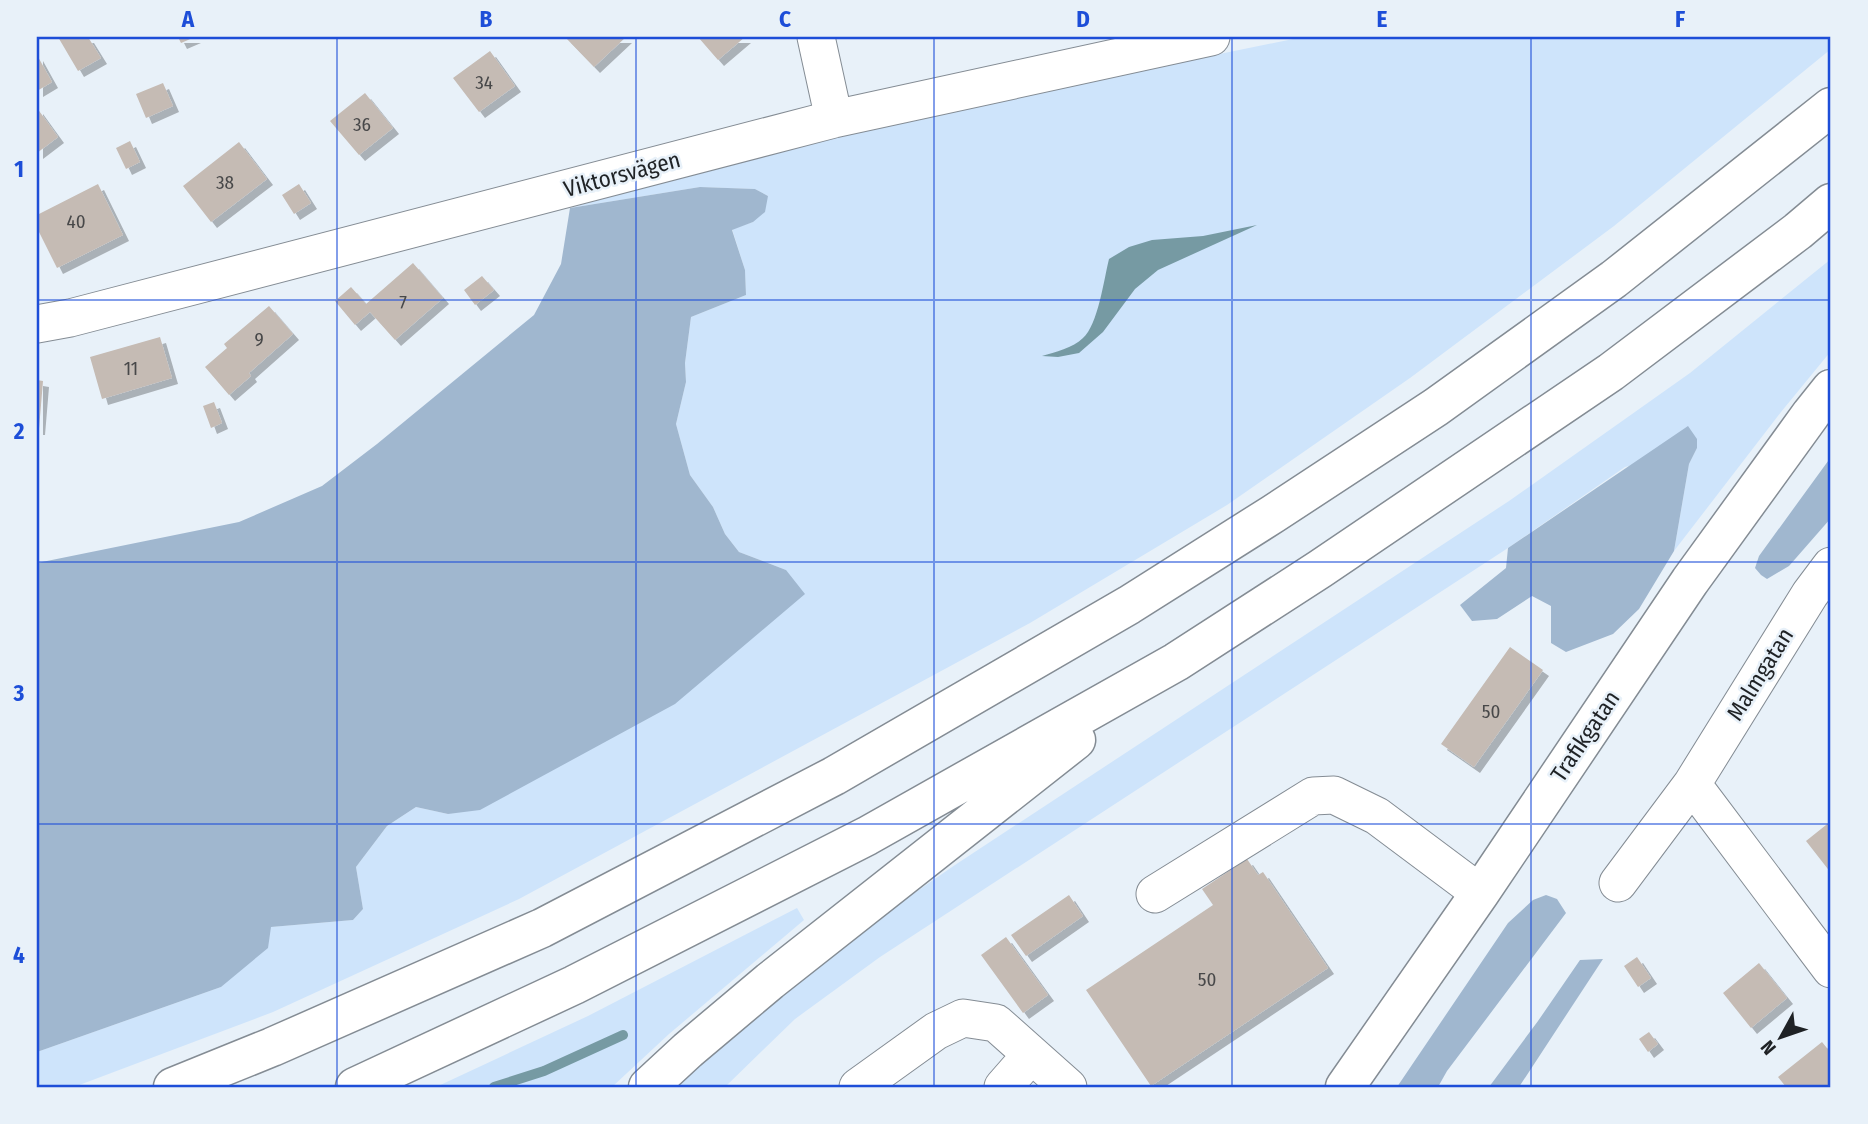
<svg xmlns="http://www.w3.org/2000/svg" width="1868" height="1124" viewBox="0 0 1868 1124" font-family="'Fira Sans Condensed',sans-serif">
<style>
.green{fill:#cee4fb}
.forest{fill:#a0b7cf}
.water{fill:#769aa3}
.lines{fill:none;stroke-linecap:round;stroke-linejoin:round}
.stream{stroke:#769aa3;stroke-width:10}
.building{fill:#c5bbb4;filter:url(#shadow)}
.minor-casing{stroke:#848c94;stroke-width:39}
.major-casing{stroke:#848c94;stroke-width:41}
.highway-casing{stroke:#848c94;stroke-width:41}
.minor{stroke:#fff;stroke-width:37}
.major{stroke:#fff;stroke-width:38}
.highway{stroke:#fff;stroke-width:38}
.grid{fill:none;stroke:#1d4ed8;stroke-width:2;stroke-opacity:0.55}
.labels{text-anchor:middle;stroke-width:5;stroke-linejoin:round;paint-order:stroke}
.number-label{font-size:19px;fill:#484849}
.street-label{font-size:23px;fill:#1f2225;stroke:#e8f1f9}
.neatline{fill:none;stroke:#1d4ed8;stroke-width:2.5}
.grid-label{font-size:23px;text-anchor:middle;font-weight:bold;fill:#1d4ed8}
</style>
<defs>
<filter id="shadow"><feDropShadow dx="6" dy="6" stdDeviation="0" flood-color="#0004"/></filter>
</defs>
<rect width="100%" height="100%" fill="#e8f1f9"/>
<path class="green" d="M1303,37h528v12l-217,177 -204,152 -183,127 -197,118 -511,276 -246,113 -199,75h-37v-35l184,-65 50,-60 82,-7 10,-11 -7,-42 31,-41 29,-19 32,7 338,-244 -47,-18 -14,-18 -12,-27 -23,-32 -14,-51 10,-42 -1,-19 6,-46 55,-22 -1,-25 -13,-41 21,-7 15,-26 -13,-7 -55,-2 -130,21 255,-73z
M1831,259v92l-50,61 -107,139 15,-87 8,-16 -72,19 -117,81 -628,409 -85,62 -70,68h-48l101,-93 87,-67 90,-62 554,-364 181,-128z
M797,908l7,12 -135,114 -57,53h-176l152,-71z"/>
<path class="forest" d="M700,187l55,2 13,7 -3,16 -12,10 -21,8 13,40 1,25 -55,22 -6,46 1,19 -10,42 14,51 23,32 12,27 14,18 47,18 19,24 -130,110 -195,106 -32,4 -32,-7 -29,19 -31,41 7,42 -10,11 -82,7 -3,21 -47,39 -184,65v-489l202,-41 83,-36 55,-42 157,-129 27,-51 9,-56z
M1688,426l9,13v9l-8,16 -15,87 -35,58 -26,25 -47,18 -15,-9v-37l-19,-10 -35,23 -25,2 -12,-16 46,-37 2,-20z
M1831,457v61l-42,48 -22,13 -6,-4 -6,-7 4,-12z
M1546,895l11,4 9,14 -119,158 -9,16h-41l111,-164 25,-23z
M1603,959l-84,128h-30l49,-66 42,-61z"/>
<path class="water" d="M1257,225l-99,45 -23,19 -32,43 -24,21 -21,4 -16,-1c13,-4 31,-8 41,-18 15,-13 21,-59 26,-79l20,-12 23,-7 51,-4z"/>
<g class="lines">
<path class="stream" d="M494,1087l50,-16 79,-36"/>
</g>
<path class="building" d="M58,37h30l13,21 -23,13z
M178,37h17l-14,6z
M565,37h61l-32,30z
M698,37h47l-27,23z
M490,51l25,35 -36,26 -26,-34z
M37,55l15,27 -15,9z
M163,83l10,23 -27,12 -10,-24z
M365,93l28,35 -34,27 -29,-34z
M37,108l21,29 -21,16z
M130,141l10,21 -14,7 -10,-21z
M239,142l28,37 -56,43 -28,-36z
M98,184l25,51 -66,33 -20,-40v-13z
M299,184l12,19 -17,11 -12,-19z
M413,263l30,35 -48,42 -25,-28 -15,13 -20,-24 16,-14 15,17z
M482,276l12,14 -19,15 -11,-15z
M269,306l24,28 -44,39 2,3 -22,19 -24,-28 22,-19 -3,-4z
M160,337l12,41 -70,21 -12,-42z
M37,380l6,1 -4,48h-2z
M214,402l8,21 -11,5 -8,-22z
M1510,647l33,23 -69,97 -33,-23z
M1831,821v52l-25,-32z
M1247,859l11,16 5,-3 65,96 -177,118 -65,-96 127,-85 -11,-16z
M1069,895l14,21 -57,40 -15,-21z
M1006,937l42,58 -25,18 -42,-58z
M1637,957l14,21 -13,9 -14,-21z
M1759,963l28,35 -36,30 -28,-35z
M1649,1032l9,12 -10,8 -9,-13z
M1822,1042l9,11v34h-45l-8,-10z"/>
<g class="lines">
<g class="minor-casing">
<path id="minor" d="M816,37l18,82
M37,324l33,-6 764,-199 377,-82
M1692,784l139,185
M1618,883l74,-99 118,-190 21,-28
M1155,894l158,-98 21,-1 43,21 103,77
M858,1087l78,-56 27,-13 33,5 72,64
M1003,1087l28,-32"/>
</g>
<g class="major-casing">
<path id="major" d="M1345,1087l135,-194 210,-312 121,-167 20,-25"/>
</g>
<g class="highway-casing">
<path id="highway" d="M173,1087l99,-40 270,-119 292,-152 295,-171 144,-91 163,-107 178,-128 217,-172
M355,1087l219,-102 293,-149 309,-174 144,-93 291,-197 187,-141 33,-28
M648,1087l40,-37 82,-69 306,-241"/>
</g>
<use href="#minor" class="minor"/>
<use href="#major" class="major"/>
<use href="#highway" class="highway"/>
</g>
<path class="grid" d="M337,37v1050M636,37v1050M934,37v1050M1232,37v1050M1531,37v1050M37,300h1794M37,562h1794M37,824h1794"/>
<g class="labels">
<g class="number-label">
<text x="484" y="89">34</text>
<text x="362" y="131">36</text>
<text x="225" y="189">38</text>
<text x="76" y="228">40</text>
<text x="403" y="309">7</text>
<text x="259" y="346">9</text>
<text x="131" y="375">11</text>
<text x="1491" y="718">50</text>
<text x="1207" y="986">50</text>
</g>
<g class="street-label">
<text transform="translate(622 174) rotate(-15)" y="8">Viktorsvägen</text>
<text transform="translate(1760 674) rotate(-58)" y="8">Malmgatan</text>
<text transform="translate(1585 736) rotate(-56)" y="8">Trafikgatan</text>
</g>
</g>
<rect width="1868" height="1124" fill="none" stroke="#e8f1f9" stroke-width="77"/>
<g transform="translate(1781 1037) rotate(230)" stroke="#e8f1f9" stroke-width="5" paint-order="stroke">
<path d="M0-5L12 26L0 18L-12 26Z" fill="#1f2225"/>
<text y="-10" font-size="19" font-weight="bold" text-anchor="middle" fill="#1f2225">N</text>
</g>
<rect x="38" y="38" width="1791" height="1048" class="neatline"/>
<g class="grid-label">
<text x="188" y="27">A</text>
<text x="486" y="27">B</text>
<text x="785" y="27">C</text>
<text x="1083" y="27">D</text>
<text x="1382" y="27">E</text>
<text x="1680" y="27">F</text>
<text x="19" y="177">1</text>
<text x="19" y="439">2</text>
<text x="19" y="701">3</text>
<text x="19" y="963">4</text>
</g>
</svg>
